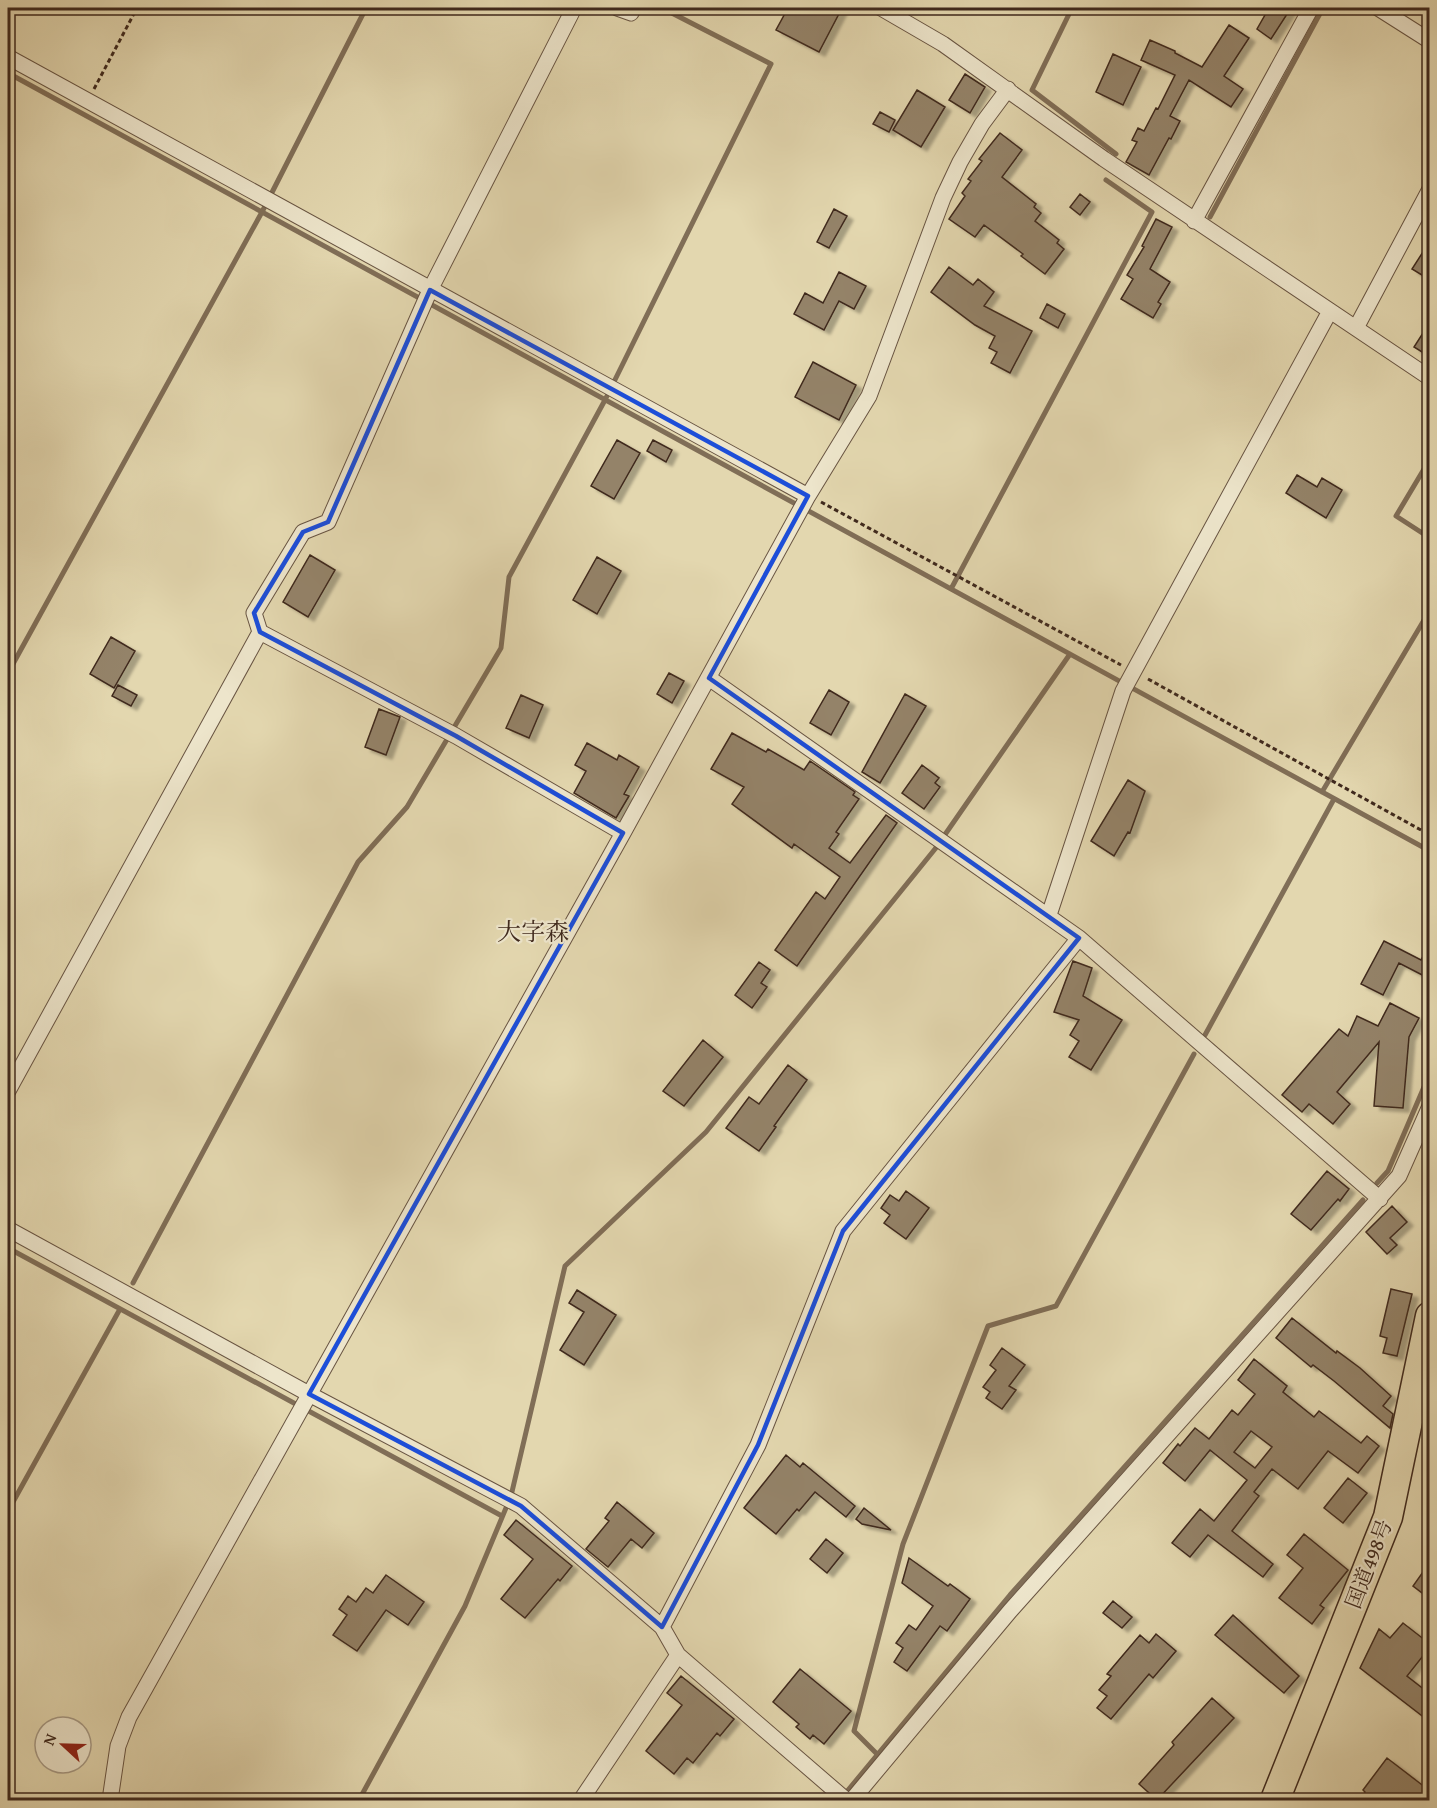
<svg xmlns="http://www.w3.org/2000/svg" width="1437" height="1808" viewBox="0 0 1437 1808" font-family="'Gentium Book Plus','Noto Serif JP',serif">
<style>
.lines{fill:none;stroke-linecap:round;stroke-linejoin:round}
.stream{stroke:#806e57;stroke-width:5}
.building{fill:#948369;stroke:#3f291d;stroke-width:1.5;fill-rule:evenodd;filter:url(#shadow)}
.street-casing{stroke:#685442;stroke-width:17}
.highway-casing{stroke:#3f291d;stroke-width:31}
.path{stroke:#3f291d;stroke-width:3;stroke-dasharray:4.5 3;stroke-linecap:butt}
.street{stroke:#ede5cb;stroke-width:15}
.highway{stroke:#e3d7af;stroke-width:28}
.marked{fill:none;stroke:#1d4ed8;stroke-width:4.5;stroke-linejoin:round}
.labels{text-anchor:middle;stroke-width:4.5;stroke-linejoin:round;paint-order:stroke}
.street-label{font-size:21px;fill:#3f291d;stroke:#ede5cb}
.quarter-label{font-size:24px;fill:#3f291d;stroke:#ede5cb}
</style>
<defs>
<filter id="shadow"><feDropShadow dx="6" dy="4" stdDeviation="1.5" flood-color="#0004"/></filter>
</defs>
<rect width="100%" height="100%" fill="#e3d7af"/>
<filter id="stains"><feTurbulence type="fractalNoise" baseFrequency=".00333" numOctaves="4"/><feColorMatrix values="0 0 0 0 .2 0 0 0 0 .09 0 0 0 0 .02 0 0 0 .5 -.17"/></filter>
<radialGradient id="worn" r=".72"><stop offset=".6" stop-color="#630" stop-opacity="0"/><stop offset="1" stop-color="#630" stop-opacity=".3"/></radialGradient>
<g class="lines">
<path class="stream" d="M1072,8l-40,82 84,64
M8,73l1422,778
M1210,217l113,-209
M1430,459l-34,57 34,22
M951,589l201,-377 -46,-32
M8,673l254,-461 104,-204
M1322,792l108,-182
M1205,1035l129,-236
M1377,1183l11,-12 42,-98
M8,1248l494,268
M133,1283l225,-421 49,-55 94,-159 8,-71 96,-177 166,-336 -109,-56
M8,1511l112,-202
M877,1754l-23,-23 49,-187 85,-218 68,-20 138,-252
M844,1795l166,-200 353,-395
M359,1800l106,-194 46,-110 54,-230 141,-134 229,-283 135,-195"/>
</g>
<path class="building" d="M788,8h54l-23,44 -43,-22z
M1269,8h22l-20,31 -14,-10z
M1229,25l20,13 -25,38 19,13 -12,18 -42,-27 -19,36 10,5 -9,18 -2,-1 -20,37 -23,-13 11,-20 -5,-2 6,-12 6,3 12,-23 2,1 17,-34 -34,-15 9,-20 25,11v2l27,14z
M1113,54l28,13 -18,38 -27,-13z
M965,74l20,13 -15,26 -21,-13z
M917,90l28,17 -24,40 -28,-17z
M880,112l15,8 -6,12 -16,-8z
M1000,133l22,17 -20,27 34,27 -2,3 7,6 -6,8 24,19 -2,3 7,6 -19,25 -24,-18 2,-2 -39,-29 -9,12 -26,-18 16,-23 -3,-3 9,-12 -3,-2 14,-18 -3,-2z
M1080,194l10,8 -10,13 -10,-8z
M834,209l13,7 -18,32 -12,-6z
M1156,219l16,8 -22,42 20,13 -12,20 3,2 -8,14 -32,-19 12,-20 -6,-4 17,-28 -2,-1z
M1430,241v39l-18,-11z
M949,267l24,18 5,-6 16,13 -10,14 48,25 -22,42 -19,-10 6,-11 -8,-4 6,-12 -20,-11 -44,-33z
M839,272l27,14 -12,23 -15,-8 -15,29 -30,-16 11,-21 18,10z
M1047,304l18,10 -7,14 -18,-10z
M1430,322v35l-16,-10z
M813,362l43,23 -17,35 -44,-23z
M617,440l23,13 -26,46 -23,-13z
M653,440l19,10 -6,12 -19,-11z
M1297,475l20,12 5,-9 20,12 -16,28 -40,-25z
M310,555l25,15 -27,47 -25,-15z
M597,557l24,14 -24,43 -24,-14z
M111,637l24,14 -21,37 -24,-14z
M669,673l15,8 -12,22 -15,-9z
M118,685l19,10 -6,11 -19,-10z
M829,690l20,12 -18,33 -21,-12z
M905,694l21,12 -46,77 -18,-11z
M521,695l22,10 -14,33 -23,-10z
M379,709l21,8 -14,38 -21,-8z
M732,733l34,19 2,-3 36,21 6,-9 45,31 -2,3 6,4 -23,33 3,2 -10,14 21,15 36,-48 11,8 -100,143 -22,-16 41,-58 9,7 15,-22 -46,-33 -2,4 -60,-44 12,-17 -33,-18z
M587,743l30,17 2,-5 20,12 -15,27 5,2 -13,22 -42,-25 12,-22 -11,-6z
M922,765l17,13 -4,5 5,4 -16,22 -22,-16z
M1128,780l17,11 -15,42 -2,-1 -14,24 -23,-15z
M1384,941l37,19 9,-17v36l-31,-16 -16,32 -22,-11z
M1073,961l19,7 -9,28 39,24 -31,50 -22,-13 10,-16 -9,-6 9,-15 -25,-8z
M759,962l11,8 -9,13 6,4 -15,21 -17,-13z
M1390,1003l29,15 -10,19 -6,71 -29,-2 5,-64 -42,50 13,12 -17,20 -24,-20 -7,8 -20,-17 57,-66 9,7 9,-20 21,10z
M703,1040l20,17 -39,49 -21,-15z
M788,1065l19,15 -33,46 2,1 -17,24 -33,-23 23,-31 10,7z
M1327,1171l22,18 -9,12 -2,-2 -27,31 -20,-16z
M906,1191l23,17 -23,31 -22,-16 6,-8 -9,-7 9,-13 9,6z
M1392,1206l15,16 -17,16 7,7 -10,9 -21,-22z
M1391,1289l21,5 -15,62 -14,-3 4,-15 -7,-2z
M577,1290l39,25 -32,50 -24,-15 24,-38 -15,-9z
M1292,1318l44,35 1,-2 23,17 31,28 -8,10 10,8 -3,14 -56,-47 -21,-16 -2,2 -35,-29z
M1002,1348l23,17 -16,21 7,4 -14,19 -16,-11 4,-6 -7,-5 13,-17 -6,-5z
M1254,1359l33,27 -4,6 31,25 5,-6 42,32 6,-7 12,10 -21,27 -30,-22 -30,38 -26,-20 -18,23 5,4 -27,35 41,33 -10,13 -55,-42 -18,22 -18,-14 28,-34 14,12 33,-41 -37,-30 -25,31 -22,-18 15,-19 2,2 15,-18 14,11 23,-29 6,5 17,-21 -17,-14zM1251,1431l21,16 -17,21 -21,-16z
M786,1455l14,12 3,-4 52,43 -9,11 -31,-25 -16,19 -2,-2 -21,25 -32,-26z
M1348,1478l19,15 -24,30 -19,-15z
M617,1502l37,31 -12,15 -11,-9 -23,28 -22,-18 23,-28 -4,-3z
M864,1508l27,22 -29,-6 -6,-5z
M516,1520l56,46 -12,15 -2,-2 -33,39 -24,-19 32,-40 -29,-24z
M1304,1534l44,36 -28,35 4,3 -12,16 -33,-26 24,-30 -16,-13z
M826,1539l17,14 -16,20 -17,-14z
M909,1558l39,28 2,-2 20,15 -23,32 -7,-5 -33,45 -13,-9 9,-14 -7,-5 13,-18 7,5 17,-24 -31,-23z
M1430,1562v37l-17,-13z
M386,1575l38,27 -16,23 -22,-15 -29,41 -24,-16 14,-20 -8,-6 9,-13 8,6 10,-14 7,5z
M1113,1601l19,16 -10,11 -19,-15z
M1233,1615l66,61 -15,17 -69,-58z
M1403,1623l27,21v3l-23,29 23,18v28l-70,-54 19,-39 11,9z
M1156,1634l20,17 -23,27 -4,-4 -38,45 -14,-11 10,-12 -8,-6 12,-14 -4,-2 33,-39 9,8z
M800,1669l51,42 -27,33 -11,-9 -3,4 -14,-12 3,-3 -26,-22z
M681,1676l53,43 -14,17 -3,-3 -24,30 -6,-5 -13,16 -28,-23 36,-46 -15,-12z
M1212,1698l22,20 -77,82 -18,-16 35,-39 -2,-3z
M1387,1758l43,33v9h-60l-7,-5 2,-3 -2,-2z"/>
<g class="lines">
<g class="street-casing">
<path id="street" d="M574,8l-144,282 -102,232 -25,10 -49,81 6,19 196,104 167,97
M617,8l14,5 3,-5
M881,8l62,36 161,115 326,219
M1378,8l52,33
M8,57l800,439
M1194,221l117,-213
M1356,328l74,-139
M709,678l370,260 301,261
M1049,915l74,-224 207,-380
M8,1091l252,-459
M8,1229l301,165 212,112 141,121 16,28 168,145
M662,1627l96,-182 85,-214 236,-293
M110,1800l8,-54 11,-29 494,-884 185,-337 61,-100 74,-198 17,-36 22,-38 26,-35
M581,1800l97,-145
M852,1800l158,-189 389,-435 31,-70"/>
</g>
<g class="highway-casing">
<path id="highway" d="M1275,1800l113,-283 42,-201"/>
</g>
<path class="path" d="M94,89l43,-81
M821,502l300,163
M1148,679l282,156"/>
<use href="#street" class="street"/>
<use href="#highway" class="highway"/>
</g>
<path class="marked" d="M430,290l378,206 -99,182 370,260 -236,293 -85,214 -96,182 -141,-121 -212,-112 314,-561 -167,-97 -196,-104 -6,-19 49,-81 25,-10z"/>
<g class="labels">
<g class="street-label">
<text transform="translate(1369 1564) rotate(-69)" y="7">国道498号</text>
</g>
<g class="quarter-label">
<text x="533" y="940">大字森</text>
</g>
</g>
<rect width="1437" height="1808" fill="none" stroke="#e3d7af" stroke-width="30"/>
<rect x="9" y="9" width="1419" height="1790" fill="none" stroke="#3f291d" stroke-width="3"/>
<rect x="15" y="15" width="1407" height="1778" fill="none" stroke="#3f291d" stroke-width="1.5"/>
<g transform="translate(63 1745) rotate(292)"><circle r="28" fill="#ede5cb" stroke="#a79a85" stroke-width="1.5"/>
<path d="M0-4.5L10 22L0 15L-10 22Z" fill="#8f2418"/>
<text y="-9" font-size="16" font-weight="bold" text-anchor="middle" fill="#3f291d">N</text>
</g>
<rect width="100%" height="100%" filter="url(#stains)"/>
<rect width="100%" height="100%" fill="url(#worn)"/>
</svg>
